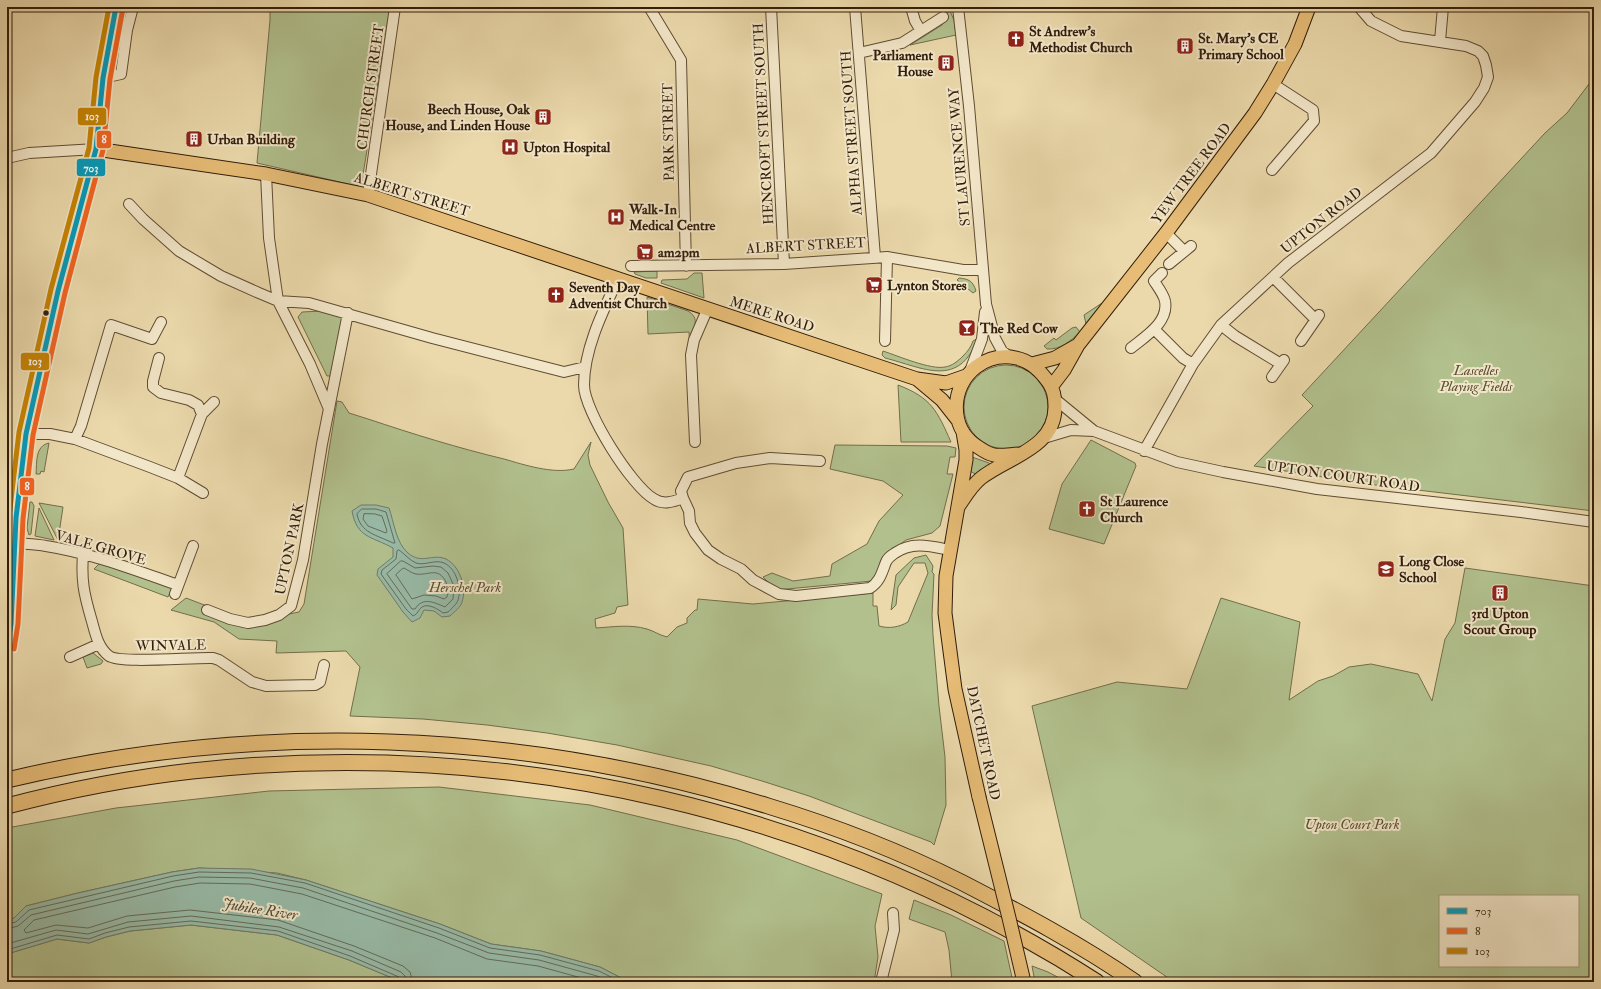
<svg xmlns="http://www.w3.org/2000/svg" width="1601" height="989" viewBox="0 0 1601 989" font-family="'IM FELL Double Pica',serif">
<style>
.green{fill:#b1c08d;stroke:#726e4c;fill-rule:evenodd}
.water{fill:#98baa7;stroke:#6f7b69}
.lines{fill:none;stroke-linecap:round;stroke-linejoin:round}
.shore{stroke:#656c59;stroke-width:1}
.minor-casing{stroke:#604c33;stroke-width:12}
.major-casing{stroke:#321d0b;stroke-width:15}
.highway-casing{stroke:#321d0b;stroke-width:17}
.minor{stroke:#f2e6c8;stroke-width:10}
.major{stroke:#e6bc76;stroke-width:13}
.highway{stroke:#e6bc76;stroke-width:15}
.major-bridge-casing{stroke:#321d0b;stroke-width:15;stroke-linecap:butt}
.major-bridge{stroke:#e6bc76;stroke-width:13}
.bus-1-casing{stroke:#f2e6c8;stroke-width:8}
.bus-2-casing{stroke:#f2e6c8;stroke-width:8}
.bus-3-casing{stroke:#f2e6c8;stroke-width:8}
.bus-1{stroke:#059bba;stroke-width:5}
.bus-2{stroke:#f26522;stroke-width:5}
.bus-3{stroke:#c68403;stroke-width:5}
.bus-dot{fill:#321d0b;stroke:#f2e6c8;stroke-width:1.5}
.labels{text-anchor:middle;stroke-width:4;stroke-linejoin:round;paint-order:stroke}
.poi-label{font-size:14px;font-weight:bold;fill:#321d0b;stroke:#f2e6c8;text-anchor:start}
.street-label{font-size:14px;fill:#321d0b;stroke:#f2e6c8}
.park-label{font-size:14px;font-style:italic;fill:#584e32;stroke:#f2e6c8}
.water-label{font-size:15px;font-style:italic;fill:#514c3a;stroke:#f2e6c8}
.line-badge{stroke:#f2e6c8;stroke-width:1.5}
.badge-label{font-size:11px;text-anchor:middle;font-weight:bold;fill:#fff}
</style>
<rect width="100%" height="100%" fill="#ebd9ab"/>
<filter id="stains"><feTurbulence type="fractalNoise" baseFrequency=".005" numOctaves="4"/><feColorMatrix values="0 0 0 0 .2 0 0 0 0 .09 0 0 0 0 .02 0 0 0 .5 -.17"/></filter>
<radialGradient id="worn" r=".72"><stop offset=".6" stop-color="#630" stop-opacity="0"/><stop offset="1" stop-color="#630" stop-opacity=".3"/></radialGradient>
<path class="green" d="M270,7h120l-28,174 -5,5 -100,-23 13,-143z
M950,11l4,9 2,15 -46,10 32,-20 5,-12z
M1589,84l5,1v426l-227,-27 -113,-18 59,-60 -11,-11 243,-262 22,-20z
M657,271v7h-11l-11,-4 -1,-2z
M694,273h8l2,25 -43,-15 1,-3 25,-1z
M959,278c10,1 14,3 17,13l-3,2 -16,-13z
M647,297l41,14c6,4 8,7 7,14l4,1 -9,26 -1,-20 -41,2z
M1105,301l-19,23 -2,-9z
M341,310l2,7 -12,59h-4l-29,-59 4,-5z
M1076,327l4,5c-9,9 -20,18 -33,17l-3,-3 10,-8 2,2 16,-12z
M978,338c-19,51 -54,30 -93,20l-3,-3 1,-4c15,5 48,19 62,16 7,-1 13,-6 18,-11 5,-5 8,-9 10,-15z
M964 407a42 42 0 1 1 84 0a42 42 0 1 1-84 0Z
M898,385c34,13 39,26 53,57h-50z
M337,401l5,1 7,11 19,6c45,15 90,29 136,40 21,6 48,15 70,10l17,-27 -3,13 2,10 18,37 15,26 5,77 -11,2 -2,6 -20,6 1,9c16,-1 34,-4 51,1 7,2 12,6 20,8l10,-10 10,-4v-5l8,-8h2l1,-11 55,5 120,-11v13h4l2,20c11,3 20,1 29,-4l20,-49 -3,-10h-11l-16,24 -2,18 -5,5 5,-35 18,-17 12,-3 7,11 -1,6 2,2 -2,41 1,20 6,71 6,51 1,48 -12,40 -3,-3 -122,-46 -47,-15 -51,-15 -94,-21 -70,-12 -60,-8 -64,-6 -73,-3 10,-49 -14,-16 -70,2 1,-12 -38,-2 -25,-17 -43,-12 15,-12 63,24 50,-10 5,-8z
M1091,440l44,23 1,3 -32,78 -55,-15 13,-45z
M49,443l-5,29 -3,-1 -1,3h-4c1,-12 -1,-28 13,-31z
M835,445l112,1 9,2 -1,9h-5l-3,17h6l-13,52 -8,7 -26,7 -19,14 -15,27 -96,9 -13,-13 9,-4 21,8 37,-5 2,-12 35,-20 12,-23 24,-26 -20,-14 -53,-12z
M972,457l17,6 1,2 -13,10 -7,-4z
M30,502h2l2,4 -3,28 -2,1 -2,-7z
M39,503l24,4 -5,33z
M39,508l15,32 -19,-4z
M100,563h4l68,25 -4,9 -74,-28z
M1465,568l129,18v396h-203l-23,-5 -2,5h-192l-93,-64 -49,-212 85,-24 70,7 34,-91 79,24 -11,78 29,-19 15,-5 16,-9 22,-3 47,10 14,27 13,-62 10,-16zM1440,896h138v70h-138z
M93,653l10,8 -2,3 -14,4 -4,-11z
M439,787l151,18 147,35 145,54 -7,32 3,31 -4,25h-245l-29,-15 -59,-16 -50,-7 -51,-20 -134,-44 -29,-7 -78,-5 -27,4 -94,21 -52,13 -12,12 -7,3v-93l109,-20 153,-17z
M914,900l37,15 53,26 9,41h-61l-3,-32 -4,-18 -36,-13z
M191,925l86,10 72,25 53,22h-395v-28l50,-15 32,4 17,-6 24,-6z
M1032,966l16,6 19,10h-32z"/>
<path class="water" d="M361,505h15l13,3c5,14 7,35 19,45 14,12 24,0 38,6 14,7 21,29 16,43 -1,5 -8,10 -12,14l-8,1 -8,-6 -10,-1 -4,8 -8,4 -9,-10 -26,-37 1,-6 15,-12v-9c-22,-12 -36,-10 -41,-37z
M199,868l52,1 55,11 134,44 51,20 50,7 59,16 29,15h-227l-53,-22 -72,-25 -86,-10 -61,6 -24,6 -17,6 -32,-4 -50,15v-33l7,-3 12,-12 52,-13 94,-21z"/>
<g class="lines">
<path class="shore" d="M362,509h14l10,3 9,31h-2c-16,-8 -33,-10 -36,-29z
M375,514l7,2 5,15 -1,2 -18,-7 -5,-7 1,-5z
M399,550c6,4 10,10 17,13 9,3 19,-4 28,0 12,5 18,25 14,37 -1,4 -7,9 -10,12l-5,1c-5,-4 -15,-10 -21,-6 -4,3 -4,7 -9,9l-7,-7 -25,-35 1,-4 14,-11 1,-8z
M401,561h2l12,7 18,-2 8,1 7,6 6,13 -1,13 -8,8c-10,-4 -22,-11 -30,2h-3l-25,-35z
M402,569l2,-1c4,2 7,5 12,6 12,2 22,-8 30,8 2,5 2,9 1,15l-3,2 -8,-3 -12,-1 -12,4 -16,-24z
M7,924l9,-2 13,-12 144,-34 26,-4 52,1 54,10 134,45 51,20 50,7 59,16 22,11
M7,929l11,-3 13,-11 143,-34 25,-4 51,1 53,10 134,45 52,20 50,7 58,16 14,6
M7,944l49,-14 32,4 40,-12 63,-6 88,11 73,24 49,21 4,4 2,6
M7,950l50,-15 32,4 16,-6 24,-6 62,-6 87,10 72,25 49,21 2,5
M413,982l-3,-10 -7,-6 -49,-20 -76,-26 -88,-10 -63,6 -39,12 -32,-3 -30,8 -2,-3 10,-10 141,-33 25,-4 50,1 52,10 133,44 52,21 51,7 58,16"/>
<g class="minor-casing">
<path id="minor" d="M649,7l32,53 5,206
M771,7l13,257
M855,7l20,250
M911,7l4,14 6,10
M958,7l11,99 17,198 9,34 7,13 8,6
M1440,41l3,-34
M859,53l43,-10 41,-26
M103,78l18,-4 6,-44 6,-23
M7,158l22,-5 67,-4
M1272,170l42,-49 -1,-11 -40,-26
M266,174l3,64 9,63 32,63 19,45
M368,195l27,-188
M129,204l14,15 36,32 42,25 38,17 19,8 31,2 123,35 132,34 21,-5
M1166,233l18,18
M1169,264l22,-18
M631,266l153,-2 103,-7 76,13h20
M1273,277l42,42
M618,279c-15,32 -34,70 -34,106 0,26 48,102 70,114 9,6 19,3 29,-1
M1221,325l14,11 46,28
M1155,330l28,28 10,6
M885,341l2,-84
M1301,341l18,-26
M1131,348c15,-12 38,-26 34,-47 -1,-6 -7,-14 -11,-20l8,-8
M159,358l-6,23v6l8,6 28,7 9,5 4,9
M970,371l12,-32 3,-27
M1272,377l12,-17
M1055,399l39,32 83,31 46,10 94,17 204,23 73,10
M26,434h24l25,5 75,28 28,11 25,15
M1044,438l27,-8 23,1
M75,439l6,-13 30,-101 41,14 9,-17
M695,442l-4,-87 3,-15 13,-30
M1144,451l49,-87 28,-39 67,-62 143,-110 44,-51 9,-14 4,-11 -2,-12 -3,-9 -5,-5 -12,-5 -65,-10 -30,-15 -12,-14
M820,461l-50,-3 -34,5 -48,14 -7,14 2,7 6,13 1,12 5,10 13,17 13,9 20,10 12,11 26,14 17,2 74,-8c10,-6 12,-16 16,-26 2,-5 5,-6 9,-9 17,-12 35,-7 55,-3
M178,478l24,-64 12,-12
M15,543c10,1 20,1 31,3 45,7 89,24 132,39
M83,555c-2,25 1,39 8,63 4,13 6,29 18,38 11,8 85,1 104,2l6,2 33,22 14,4 49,-1 5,-3 4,-17
M175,594l18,-48
M207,610l23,9 18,4 17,-3 14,-5 12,-9 12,-46 19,-116 26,-131
M70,657l29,-13
M881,982l13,-52 -1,-17"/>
</g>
<g class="major-casing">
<path id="major" d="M96,149l170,25 102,21 549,184 29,4 20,-7
M1032,364l23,-6 23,-13
M917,379l25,21 15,19
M1051,387l13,-17 14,-25 88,-112 89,-120 18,-29 22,-40 14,-37
M963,432l3,18v10l-20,116 -1,37 10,76 24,108
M958,507c7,-10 13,-21 23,-29 27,-21 75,-30 74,-72 0,-8 -1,-16 -6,-23 -8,-12 -18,-22 -33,-25 -14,-3 -28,0 -40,9 -25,19 -27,59 -1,78 6,4 12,9 19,10 8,1 19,-1 27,-1
M7,648l4,-24 5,-106 10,-84 32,-143 38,-142 7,-71 13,-71"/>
</g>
<g class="highway-casing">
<path id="highway" d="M7,780c251,-60 515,-50 761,26 66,20 131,45 193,76 60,31 119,62 174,100
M7,806c61,-16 122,-28 185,-35 316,-35 637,39 905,211"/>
</g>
<use href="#minor" class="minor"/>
<use href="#major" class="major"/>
<use href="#highway" class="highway"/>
<g class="major-bridge-casing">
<path id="major-bridge" d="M979,797l30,121 15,64"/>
</g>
<use href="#major-bridge" class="major-bridge"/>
<g class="bus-1-casing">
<path id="bus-1" d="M7,648l4,-24 5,-106 10,-84 32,-143 38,-142 7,-71 13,-71"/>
</g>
<g class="bus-2-casing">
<path id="bus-2" d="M14,649l4,-25 5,-105 10,-84 32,-142 38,-143 7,-71 13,-71"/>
</g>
<g class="bus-3-casing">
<path id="bus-3" d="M7,560l2,-43 10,-85 32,-143 38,-141 7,-71 13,-70"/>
</g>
<use href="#bus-1" class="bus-1"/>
<use href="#bus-2" class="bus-2"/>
<use href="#bus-3" class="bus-3"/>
</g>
<defs>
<g id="church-square" transform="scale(0.9)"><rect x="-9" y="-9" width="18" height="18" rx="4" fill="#8f2418" stroke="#f2e6c8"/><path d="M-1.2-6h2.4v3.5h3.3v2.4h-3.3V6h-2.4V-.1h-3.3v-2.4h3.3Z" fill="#fff"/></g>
<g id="building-square" transform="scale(0.9)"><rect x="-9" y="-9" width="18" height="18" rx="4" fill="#8f2418" stroke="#f2e6c8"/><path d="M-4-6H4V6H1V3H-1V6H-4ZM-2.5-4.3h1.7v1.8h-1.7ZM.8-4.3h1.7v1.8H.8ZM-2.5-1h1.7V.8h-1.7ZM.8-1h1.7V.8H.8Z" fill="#fff"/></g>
<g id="hospital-square" transform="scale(0.9)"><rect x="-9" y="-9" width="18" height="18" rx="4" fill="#8f2418" stroke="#f2e6c8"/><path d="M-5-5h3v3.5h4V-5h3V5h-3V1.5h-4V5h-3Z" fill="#fff"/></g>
<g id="supermarket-square" transform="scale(0.9)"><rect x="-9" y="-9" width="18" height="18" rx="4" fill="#8f2418" stroke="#f2e6c8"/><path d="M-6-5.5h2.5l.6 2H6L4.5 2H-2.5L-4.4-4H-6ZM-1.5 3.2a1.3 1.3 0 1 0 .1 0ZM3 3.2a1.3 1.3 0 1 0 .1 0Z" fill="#fff"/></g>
<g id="bar-square" transform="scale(0.9)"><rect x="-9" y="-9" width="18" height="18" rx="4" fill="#8f2418" stroke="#f2e6c8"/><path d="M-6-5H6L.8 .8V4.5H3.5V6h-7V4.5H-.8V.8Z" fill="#fff"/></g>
<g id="school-square" transform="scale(0.9)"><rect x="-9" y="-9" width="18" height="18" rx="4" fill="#8f2418" stroke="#f2e6c8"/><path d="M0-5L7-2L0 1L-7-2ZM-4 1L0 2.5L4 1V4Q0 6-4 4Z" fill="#fff"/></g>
</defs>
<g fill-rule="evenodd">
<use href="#church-square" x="1016" y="39"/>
<use href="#building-square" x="1185" y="46"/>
<use href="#building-square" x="946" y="63"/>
<use href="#building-square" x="543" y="117"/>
<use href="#building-square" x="194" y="139"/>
<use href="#hospital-square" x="510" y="147"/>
<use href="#hospital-square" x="616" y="217"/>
<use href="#supermarket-square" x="645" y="252"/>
<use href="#supermarket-square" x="874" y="285"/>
<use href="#church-square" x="556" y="295"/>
<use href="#bar-square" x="967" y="328"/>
<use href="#church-square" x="1087" y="509"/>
<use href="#school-square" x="1386" y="569"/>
<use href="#building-square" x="1500" y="593"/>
</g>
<circle class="bus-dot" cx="46" cy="313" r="3.5"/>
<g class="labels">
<g class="poi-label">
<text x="1029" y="36">St Andrew's<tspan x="1029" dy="16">Methodist Church</tspan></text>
<text x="1198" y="43">St. Mary's CE<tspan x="1198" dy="16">Primary School</tspan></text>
<text x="933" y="60" text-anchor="end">Parliament<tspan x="933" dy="16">House</tspan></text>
<text x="530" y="114" text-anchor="end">Beech House, Oak<tspan x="530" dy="16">House, and Linden House</tspan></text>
<text x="207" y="144">Urban Building</text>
<text x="523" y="152">Upton Hospital</text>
<text x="629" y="214">Walk-In<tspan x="629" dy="16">Medical Centre</tspan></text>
<text x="658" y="257">am2pm</text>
<text x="887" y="290">Lynton Stores</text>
<text x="569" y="292">Seventh Day<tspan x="569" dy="16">Adventist Church</tspan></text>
<text x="980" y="333">The Red Cow</text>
<text x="1100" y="506">St Laurence<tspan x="1100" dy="16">Church</tspan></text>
<text x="1399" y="566">Long Close<tspan x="1399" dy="16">School</tspan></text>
<text x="1500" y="618" text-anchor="middle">3rd Upton<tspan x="1500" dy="16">Scout Group</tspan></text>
</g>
<g class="street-label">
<text transform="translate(370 87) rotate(-82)" y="5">CHURCH STREET</text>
<text transform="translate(763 124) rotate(-93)" y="5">HENCROFT STREET SOUTH</text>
<text transform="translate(668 132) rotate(-91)" y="5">PARK STREET</text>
<text transform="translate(851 133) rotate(-94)" y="5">ALPHA STREET SOUTH</text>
<text transform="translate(959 157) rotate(-95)" y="5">ST LAURENCE WAY</text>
<text transform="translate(1191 173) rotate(-53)" y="5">YEW TREE ROAD</text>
<text transform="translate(412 194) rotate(17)" y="5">ALBERT STREET</text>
<text transform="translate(1321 220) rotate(-38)" y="5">UPTON ROAD</text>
<text transform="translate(806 245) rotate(-3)" y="5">ALBERT STREET</text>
<text transform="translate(772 314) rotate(18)" y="5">MERE ROAD</text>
<text transform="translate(1343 476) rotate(8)" y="5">UPTON COURT ROAD</text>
<text transform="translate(101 547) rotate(16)" y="5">VALE GROVE</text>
<text transform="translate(289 549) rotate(-78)" y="5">UPTON PARK</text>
<text transform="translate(171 645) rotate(-1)" y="5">WINVALE</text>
<text transform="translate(984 743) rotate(78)" y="5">DATCHET ROAD</text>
</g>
<g class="park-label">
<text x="1476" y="375">Lascelles<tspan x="1476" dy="16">Playing Fields</tspan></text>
<text x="465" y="592">Herschel Park</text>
<text x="1352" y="829">Upton Court Park</text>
</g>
<g class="water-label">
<text transform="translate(260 909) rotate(9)" y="5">Jubilee River</text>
</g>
</g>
<g class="line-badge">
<rect x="77" y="107" width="30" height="19" rx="4" fill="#c68403"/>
<rect x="96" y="130" width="16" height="19" rx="4" fill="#f26522"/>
<rect x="76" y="158" width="30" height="19" rx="4" fill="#059bba"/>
<rect x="20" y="352" width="30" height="19" rx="4" fill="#c68403"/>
<rect x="19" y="477" width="16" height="19" rx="4" fill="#f26522"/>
</g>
<g class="badge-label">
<text x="92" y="120">103</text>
<text x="104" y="143">8</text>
<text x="91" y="172">703</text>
<text x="35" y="365">103</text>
<text x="27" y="490">8</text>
</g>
<rect width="1601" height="989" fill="none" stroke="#ebd9ab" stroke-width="24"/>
<rect x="8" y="8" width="1585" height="973" fill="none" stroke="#321d0b" stroke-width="2"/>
<rect x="12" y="12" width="1577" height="965" fill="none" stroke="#321d0b"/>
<rect x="1439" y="895" width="140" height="72" fill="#f2e6c8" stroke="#a5967c"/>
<rect x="1447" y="908" width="20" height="6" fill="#059bba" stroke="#a5967c"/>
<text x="1475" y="915" font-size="12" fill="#321d0b">703</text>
<rect x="1447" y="928" width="20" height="6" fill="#f26522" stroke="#a5967c"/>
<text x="1475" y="935" font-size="12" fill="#321d0b">8</text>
<rect x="1447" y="948" width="20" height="6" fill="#c68403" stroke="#a5967c"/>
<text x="1475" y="955" font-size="12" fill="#321d0b">103</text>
<rect width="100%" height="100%" filter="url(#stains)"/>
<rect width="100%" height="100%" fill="url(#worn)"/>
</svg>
